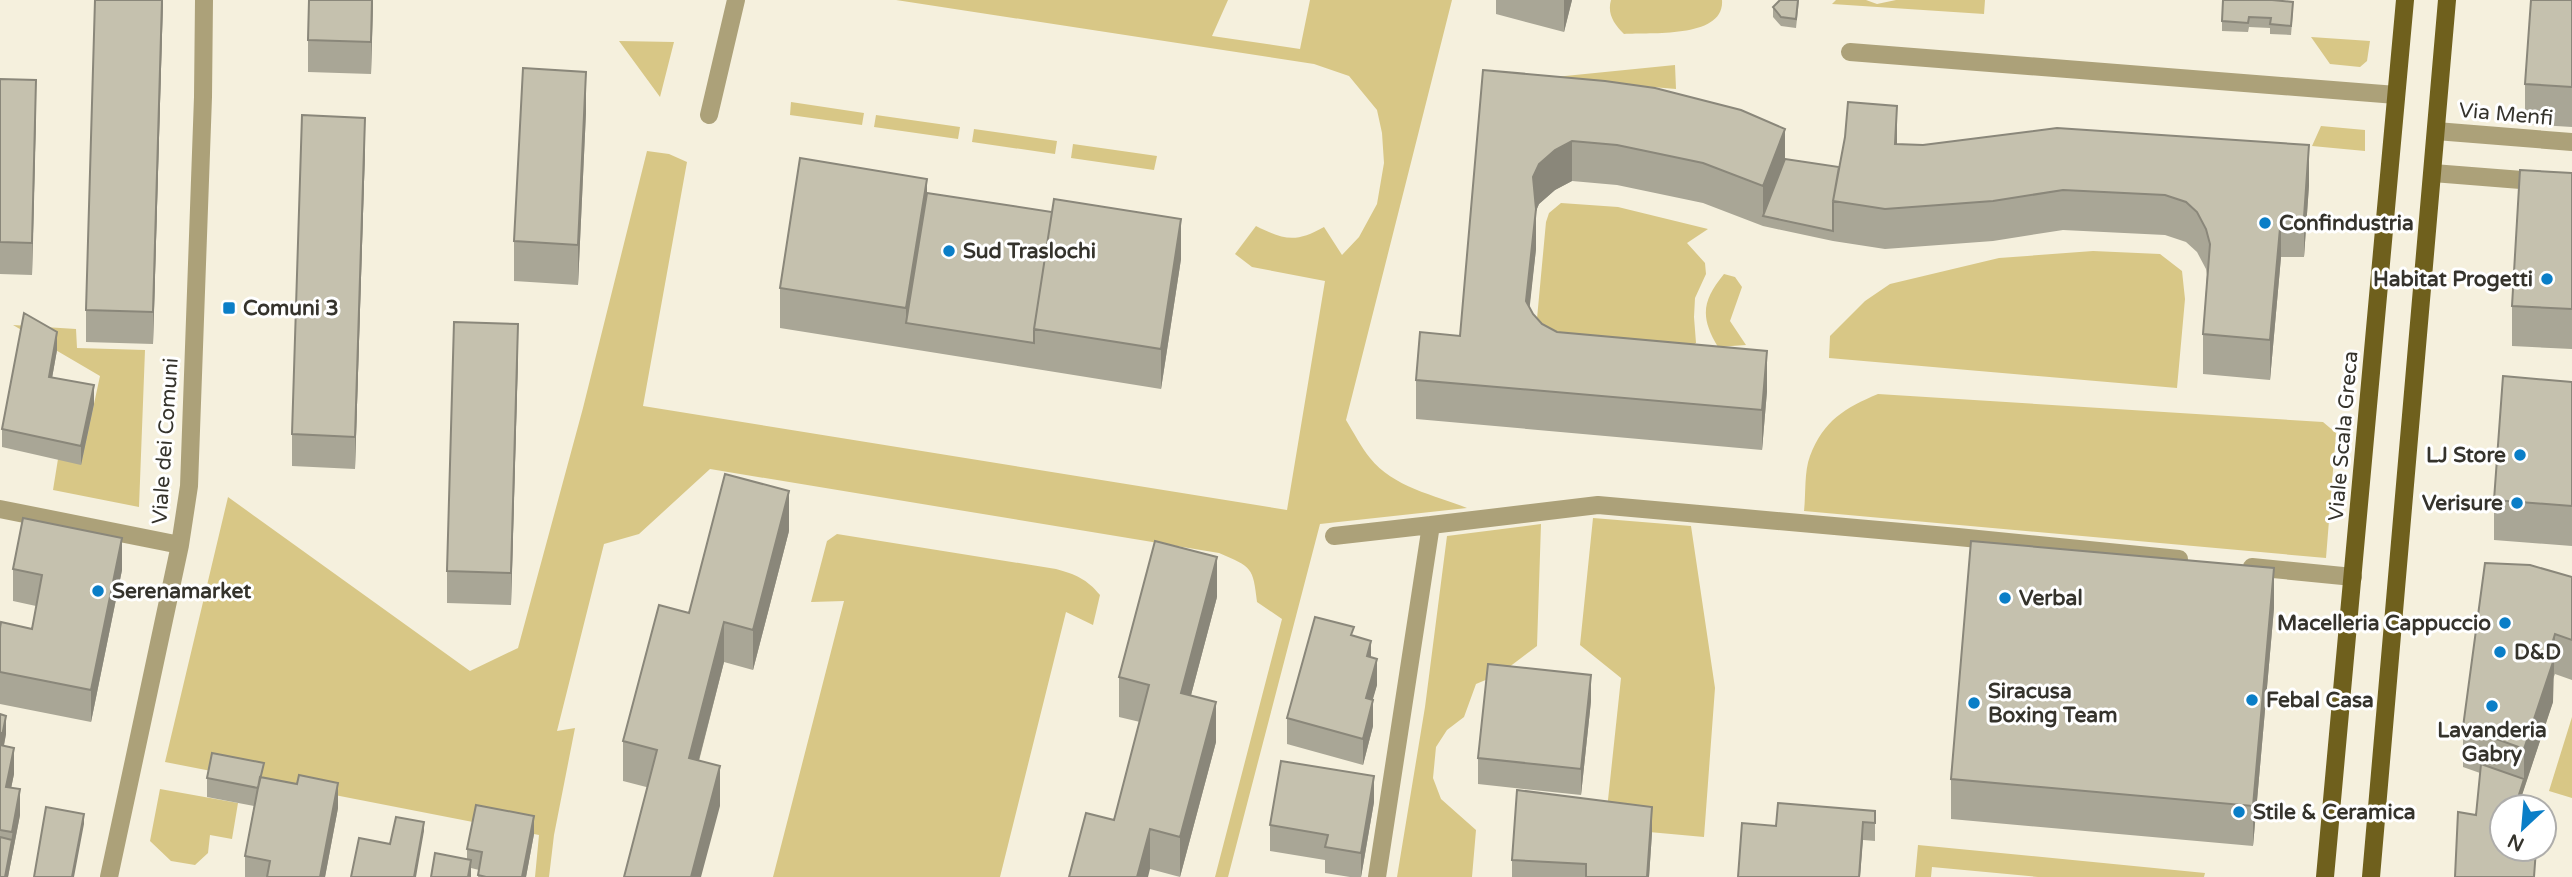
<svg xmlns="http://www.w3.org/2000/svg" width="2572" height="877" viewBox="0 0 2572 877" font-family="'Varela Round',sans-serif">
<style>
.green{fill:#d8c786}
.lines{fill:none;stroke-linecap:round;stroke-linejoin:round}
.minor{stroke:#aca179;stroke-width:18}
.major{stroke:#6f601d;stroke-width:18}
.wall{fill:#a9a696}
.shaded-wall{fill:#8a877a}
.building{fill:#c5c1ae;stroke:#8a877a;stroke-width:2}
.poi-dot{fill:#0a7ec7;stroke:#fff;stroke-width:2.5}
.labels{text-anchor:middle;stroke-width:6;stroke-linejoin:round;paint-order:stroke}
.street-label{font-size:21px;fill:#35332c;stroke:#fff}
.poi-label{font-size:21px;font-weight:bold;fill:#35332c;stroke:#fff;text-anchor:start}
</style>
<rect width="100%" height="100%" fill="#f5f0dd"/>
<path class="green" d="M896,0h332l-16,36 88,13 10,-49h142l-106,420c8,13 15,27 24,38 23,29 64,37 97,50l-147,16 -92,353h-13l67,-258 -25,-17c-4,-35 -5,-35 -38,-49l-509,-84 -71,65 -35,10 -47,187 18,-3 -21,107 -5,42h-14l4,-42 -374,-73 63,-265 242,174 48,-23 65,-240 64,-257 22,3 18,8 -44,244 644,104 38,-229 -73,-14 -17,-13 21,-28c28,14 40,17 68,1l18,28 17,-18 18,-33 7,-41 -2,-30 -5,-23 -28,-34 -35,-12z
M1611,0h111c3,39 -72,32 -98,34 -10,-10 -17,-20 -13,-34z
M1836,0h30l11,4 19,-4h89l-1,14 -152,-10z
M2311,37l59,4 -3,20 -7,6 -30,-3z
M619,41l55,1 -14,55z
M1675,65l1,24 -131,-11z
M791,102l73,11 -2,12 -72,-10z
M876,115l84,12 -2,12 -84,-12z
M2321,126l44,4v21l-53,-5z
M974,129l83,12 -2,13 -83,-12z
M1073,144l84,12 -3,14 -83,-12z
M1561,203l57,4 90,22 -21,14 18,20 1,11 -11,24 -1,19 2,26 -38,23 -123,-26 11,-118 3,-9z
M2093,251l67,3 22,17 3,28 -8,89 -348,-30 1,-22 35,-35 25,-17 109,-26z
M1724,274l11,3 7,10 -12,34 16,24 -28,2c-18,-30 -16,-46 6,-73z
M13,325l63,4 1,19 68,2 -6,157 -86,-17 5,-31 23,5 19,-88z
M1878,394l445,28 13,11 -10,125 -522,-47c2,-16 0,-40 6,-55 14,-36 35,-48 68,-62z
M1593,518l98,8 24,162 -11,149 -99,-9 16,-150 -41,-33z
M1541,524l-4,122 -37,28 -24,10 -12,33 -17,13 -11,17 -3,31 8,21 35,31 -4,47h-75l28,-170 22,-171z
M837,534l219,35c19,5 31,10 44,26l-7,30 -27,-13 -66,265h-227l71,-276 -33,1 16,-61z
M2572,717v81l-23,-7z
M160,789l78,14 -6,36 -22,-4 -2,18 -13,12 -24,-4 -21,-20z
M1918,845l287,28 -1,4h-166l-106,-10 -1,10h-16z"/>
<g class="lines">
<path class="minor" d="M1850,52l546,43
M709,115l27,-115
M2436,131l136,11
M2433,173l139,11
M0,509l180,36
M1334,536l97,-11
M2252,567l101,10
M109,877l71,-332 9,-59 14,-389 1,-97
M1377,877l54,-352 167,-20 360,32 221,22"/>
<path class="major" d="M2325,877l80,-877
M2371,877l76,-877"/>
</g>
<path class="wall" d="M163,0l-10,344 -67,-2v-32z
M373,0l-2,74 -63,-2v-32z
M1496,0h76l-8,32 -68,-18z
M1799,0l-3,28 -15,-2 -8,-9v-10z
M2572,0v127l-47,-3v-40z
M2293,11l-2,24 -21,-1v-6l-21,-1 -1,5 -26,-1v-10z
M1483,70l302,89 54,8 58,-23 412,41 -5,72h-23l-11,123 -67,-6v-40l4,-59 -1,-6 -9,-17 -11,-10 -21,-7 -102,-5 -70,11 -108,8 -52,-8 -70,-15 -60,-23 -86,-18 -45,-4 -17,9 -16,14 -3,7v38l-7,59 4,6 9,10 15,8 210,59 -5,59 -346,-31v-39l44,-44z
M0,79l36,33 -4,163 -32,-1z
M586,112l-8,173 -64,-4v-40z
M365,150l-10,319 -63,-3v-32z
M2572,173v176l-60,-3v-40z
M927,193l254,66 -20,130 -381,-61v-40z
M57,350l-5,28 42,26 -13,61 -79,-18v-18z
M518,356l-7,249 -64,-2v-32z
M2572,382v164l-78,-6v-40z
M789,531l-36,139 -29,-8 -25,99 21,45 -97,-25v-40l66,-128z
M13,569l109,1 -31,152 -91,-18v-76l32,1 4,-23 -23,-5z
M2572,577v103l-17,-6 -2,5v23l-35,105 -38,-34 -17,-6v-40z
M1217,597l-26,98 25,47 -36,135 -30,-8 -36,-49 26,-98 -21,-5v-40z
M2274,608l-21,238 -302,-27v-40z
M1354,636l17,21 6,28 -5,15 1,26 -10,39 -76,-21v-26z
M1591,701l-10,94 -103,-11v-26z
M0,714l6,20 -2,12 10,28 -3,14 9,27 -12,62h-8z
M207,778h57l74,30 -13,69h-80v-21l9,-50 -47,-9z
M1374,802l-13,75h-11l-25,-4v-13l-55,-9v-26z
M1875,811v30l-12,-1 -87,-14z
M1652,833l-3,44h-137v-17z
M534,834l-8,43h-48l1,-7 -8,-2v9l-4,-18v-10z"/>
<path class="shaded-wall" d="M162,0h1l-10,344v-32z
M372,0h1l-2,74v-32z
M1564,0h8l-8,32z
M586,72v40l-8,173v-40z
M36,80v32l-4,163v-32z
M1897,106v40l-2,-2z
M365,118v32l-10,319v-32z
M1785,129v40l-22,47v-30z
M1572,141v40l-17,9 -16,14 -3,7v38l-10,92v-40l7,-124 6,-13 16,-14z
M2309,145v40l-5,72v-40z
M927,179v40l-21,104v-15z
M2281,217v40l-11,123v-40z
M1181,219v40l-20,130v-40z
M518,324v32l-7,249v-32z
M57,332v18l-8,45v-18z
M1767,351v40l-5,59v-40z
M94,385v19l-13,61v-19z
M789,491v40l-36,139v-40z
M122,538v32l-31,152v-32z
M1217,557v40l-36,136v-40z
M2274,568v40l-21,238v-40z
M724,622v40l-35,136v-40z
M2555,634l-2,68 -35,105h-3l9,-28v-30l23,-89z
M1371,641v26l-4,-11z
M1377,659v26l-11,39v-26z
M1591,675v26l-10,94v-26z
M1373,700v26l-10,39v-26z
M1216,702v40l-36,135v-40z
M6,716v18l-6,30v-26z
M14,748v26l-8,39v-26z
M720,766v40l-19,71h-10z
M1374,776v26l-13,75v-24z
M338,783v25l-13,69h-5z
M20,789v26l-12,62h-3z
M1652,807v26l-3,44h-2z
M84,814v10l-10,53h-2z
M534,816v18l-8,43h-4z
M424,822v9l-8,46h-2z
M1863,822v18l-3,37h-1z
M1150,829v40l-2,8h-11z
M471,860v17h-3z"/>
<path class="building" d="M95,0h67l-9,312 -67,-2z
M309,0h63l-1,42 -63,-2z
M1780,0h18l-2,19 -15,-2 -8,-10z
M2223,0h49l21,2 -2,24 -21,-2 1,-6 -22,-1 -1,6 -26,-2z
M2531,0h41v87l-47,-3z
M523,68l63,4 -8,173 -64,-4z
M1483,70l122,11 50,7 86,22 44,19 -22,57 -60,-23 -86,-18 -45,-4 -17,9 -16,14 -6,13 3,32 -10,92 7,13 9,10 15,8 210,19 -5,59 -346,-30 4,-48 40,4z
M0,79l36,1 -4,163 -32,-1z
M1848,102l49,4 -2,38 28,1 134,-17 252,17 -5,72h-23l-11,123 -67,-6 7,-90 -4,-15 -9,-17 -11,-10 -21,-7 -102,-5 -70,11 -108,8 -52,-8 12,-64z
M302,115l63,3 -10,319 -63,-3z
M800,158l127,21 -21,129 -126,-20z
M1785,159l54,8 -6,34v30l-70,-15z
M2520,170l52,3v136l-60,-3z
M927,193l125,19 -18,117v14l-128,-20z
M1054,199l127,20 -20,130 -127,-20z
M24,313l33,19 -8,45 45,8 -13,61 -79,-17z
M454,322l64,2 -7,249 -64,-2z
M2503,376l69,6v124l-78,-6z
M725,474l64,17 -36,139 -29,-8 -35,136 31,8 -29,111h-67l33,-127 -34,-9 36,-136 30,8z
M23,518l99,20 -31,152 -91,-18v-44l1,-6 31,7 10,-54 -29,-6z
M1155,541l62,16 -36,136 35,9 -36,135 -30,-8 -13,48h-68l17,-64 28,7 35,-135 -30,-8z
M1971,541l303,27 -21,238 -302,-27z
M2485,563l45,2 42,12v63l-17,-6 -8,26 6,2 -29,87 -61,-22z
M1315,617l39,10 -3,8 20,6 -4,15 10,3 -11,39 7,2 -10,39 -76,-21z
M1488,664l103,11 -10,94 -103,-11z
M0,714l6,2 -5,25v-8h-1z
M0,745l14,3 -8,39 14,2 -8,43 -12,-2z
M212,753l52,10 -6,25 -51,-10z
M1281,761l93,15 -13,77 -36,-6 3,-12 -58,-10z
M2481,764l43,15 -9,28h-13v42h34l-2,28h-79l3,-65 18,3z
M299,775l39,8 -18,94h-53l3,-16 -25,-5 15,-79 37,7z
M1517,790l135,17 -5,70h-61v-13l-74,-4z
M1778,803l97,8v12l-12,-1 -4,55h-121l4,-54 34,3z
M476,805l58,11 -12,61h-36l-8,-2 4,-23 -15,-3z
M46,807l38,7 -12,63h-38z
M396,817l28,5 -10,55h-63l8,-39 31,6z
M0,837l12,3 -7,37h-5z
M435,853l36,7 -3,17h-37z"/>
<g class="poi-dot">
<circle cx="2265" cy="223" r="7"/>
<circle cx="949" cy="251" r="7"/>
<circle cx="2547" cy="279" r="7"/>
<rect x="222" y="301" width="14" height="14" rx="3.5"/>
<circle cx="2520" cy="455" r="7"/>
<circle cx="2517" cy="503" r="7"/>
<circle cx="98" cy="591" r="7"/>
<circle cx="2005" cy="598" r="7"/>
<circle cx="2505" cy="623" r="7"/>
<circle cx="2500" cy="652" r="7"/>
<circle cx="2252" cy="700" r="7"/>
<circle cx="1974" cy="703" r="7"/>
<circle cx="2492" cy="706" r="7"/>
<circle cx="2239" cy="812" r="7"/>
</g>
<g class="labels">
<g class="street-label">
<text transform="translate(2506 114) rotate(5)" y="7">Via Menfi</text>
<text transform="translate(2343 436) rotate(-85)" y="7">Viale Scala Greca</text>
<text transform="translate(165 441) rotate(-86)" y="7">Viale dei Comuni</text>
</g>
<g class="poi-label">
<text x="2279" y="230">Confindustria</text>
<text x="963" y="258">Sud Traslochi</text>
<text x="2533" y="286" text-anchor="end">Habitat Progetti</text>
<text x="243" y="315">Comuni 3</text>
<text x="2506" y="462" text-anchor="end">LJ Store</text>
<text x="2503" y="510" text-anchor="end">Verisure</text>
<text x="112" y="598">Serenamarket</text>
<text x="2019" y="605">Verbal</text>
<text x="2491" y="630" text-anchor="end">Macelleria Cappuccio</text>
<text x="2514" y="659">D&amp;D</text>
<text x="1988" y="698">Siracusa<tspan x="1988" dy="24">Boxing Team</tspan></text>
<text x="2266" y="707">Febal Casa</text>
<text x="2492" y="737" text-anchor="middle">Lavanderia<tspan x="2492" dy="24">Gabry</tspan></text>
<text x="2253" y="819">Stile &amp; Ceramica</text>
</g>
</g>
<g transform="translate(2523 828) rotate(206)"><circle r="33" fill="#ffffff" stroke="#aeadab" stroke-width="2"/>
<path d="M0-5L12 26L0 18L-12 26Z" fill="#0a7ec7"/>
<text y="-10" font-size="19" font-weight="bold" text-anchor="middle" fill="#35332c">N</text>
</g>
</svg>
